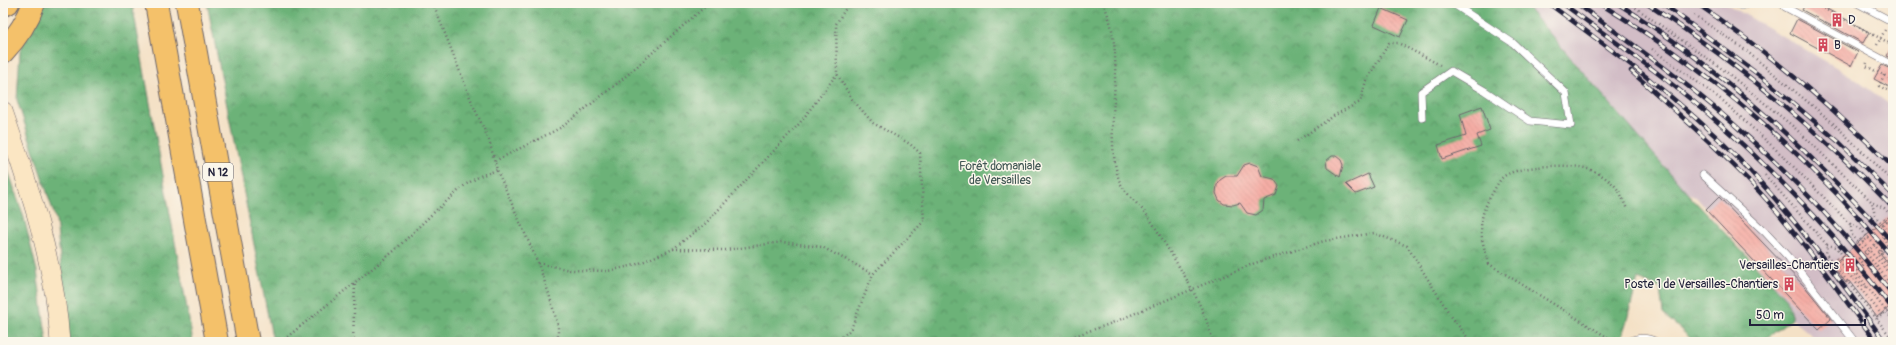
<svg xmlns="http://www.w3.org/2000/svg" width="1896" height="345" viewBox="0 0 1896 345" font-family="Pangolin,sans-serif">
<style>
.railway{fill:#d2bdc6}
.forest{fill:url(#forest-crowns);stroke:#476a5a}
.building{fill:url(#building-back-hatch)}
.lines{fill:none;stroke-linecap:round;stroke-linejoin:round}
.lane-casing{stroke:#6c656c;stroke-width:8}
.secondary-casing{stroke:#6c656c;stroke-width:20}
.highway-casing{stroke:#6c656c;stroke-width:24}
.path{stroke:#6c656c;stroke-width:2.5;stroke-dasharray:1 3;stroke-linecap:butt}
.lane{stroke:#fff;stroke-width:7}
.secondary{stroke:#fbe6c3;stroke-width:19}
.highway{stroke:#f4c16a;stroke-width:22}
.rail-casing{stroke:#22223b;stroke-width:4.5}
.rail{stroke:#fbf7ec;stroke-width:3;stroke-dasharray:9;stroke-linecap:butt}
.labels{text-anchor:middle;stroke-width:3;stroke-linejoin:round;paint-order:stroke}
.shield{fill:#fbf7ec;stroke:#636270;stroke-width:1}
.shield-label{font-size:11px;font-weight:bold;fill:#22223b}
.poi-label{font-size:12px;fill:#22223b;stroke:#fbf7ec;text-anchor:start}
.park-label{font-size:12px;fill:#405653;stroke:#fbf7ec}
</style>
<defs>
<pattern id="forest-crowns" width="20" height="18" patternUnits="userSpaceOnUse"><rect width="20" height="18" fill="#6cb278"/><path d="M2 6a3 3 0 1 1 6 0M12 15a3 3 0 1 1 6 0" fill="none" stroke="#589064"/></pattern>
<pattern id="building-back-hatch" width="6" height="6" patternUnits="userSpaceOnUse"><rect width="6" height="6" fill="#f5ada5"/><path d="M-1 5l2 2M0 0l6 6M5-1l2 2" fill="none" stroke="#d2958f"/></pattern>
</defs>
<rect width="100%" height="100%" fill="#fbf7ec"/>
<filter id="ink" filterUnits="userSpaceOnUse"><feTurbulence type="fractalNoise" baseFrequency=".025" numOctaves="2"/><feDisplacementMap in="SourceGraphic" scale="8" xChannelSelector="R" yChannelSelector="G"/><feConvolveMatrix kernelMatrix="1 2 1 2 8 2 1 2 1" color-interpolation-filters="sRGB"/></filter>
<filter id="wash" filterUnits="userSpaceOnUse"><feTurbulence type="fractalNoise" baseFrequency=".012" numOctaves="4" result="noise"/><feDisplacementMap in="SourceGraphic" scale="16" xChannelSelector="R" yChannelSelector="G"/><feGaussianBlur stdDeviation="0.9" result="paint"/><feColorMatrix in="noise" values="0 0 0 0 0 0 0 0 0 0 0 0 0 0 0 0 0 1.4 0 .05"/><feComposite in="paint" operator="in"/></filter>
<g filter="url(#wash)">
<rect width="100%" height="100%" fill="#f4e1c6"/>
<path class="railway" d="M1521,3h204l126,73 42,31v235h-73l-28,-23 -5,-20 -92,-103 -8,-3 -161,-187z"/>
<path class="forest" d="M42,3h90l61,339h-124l-13,-122 -39,-120 3,-49z
M207,3h1314l5,3 161,187 100,106 5,20 -29,22 -68,1 -32,-28 -3,-26 -22,-9 -17,63h-1348z
M3,155l21,63 13,53 10,71h-44z"/>
<g id="blocks">
<path class="building" d="M1806,3h10l53,29 -6,11 -61,-33z
M1381,8l27,12 -8,17 -26,-12z
M1797,19l61,33 -7,14 -61,-33z
M1893,44v15l-6,-3z
M1882,65l11,5v19l-19,-10z
M1482,106l8,24 -13,5 4,11 -39,13 -4,-14 28,-9 -6,-22z
M1332,156h4l5,4 2,5 -3,12 -13,-9 -1,-7z
M1250,163l8,3 4,10 12,3 5,7 -3,9 -12,5 -1,10 -7,5 -9,-2 -7,-10 -7,2 -9,-1 -5,-4 -3,-7 1,-8 3,-5 6,-4h11l7,-11z
M1368,174l6,13 -18,7 -10,-10z
M1719,197l87,91 25,31 -12,11 -113,-120z
M1893,213v30l-13,11 13,16v34l-16,13 -28,-36 -3,2 -14,-18z"/>
</g>
</g>
<g filter="url(#ink)">
<use href="#blocks" fill-opacity="0" stroke="#6c656c" stroke-width="1"/>
<g class="lines">
<g class="lane-casing">
<path id="lane" d="M1735,3l6,3 11,-3
M1783,3l2,4 108,58
M1857,3l36,19
M1422,118l-1,-26 30,-21 34,20 45,30 41,4 -5,-32 -53,-50 -61,-40
M1703,175l62,57 24,26 66,84
M1628,342c10,-5 19,-5 28,0"/>
</g>
<g class="secondary-casing">
<path id="secondary" d="M3,111c26,76 52,151 57,231"/>
</g>
<g class="highway-casing">
<path id="highway" d="M156,3l61,339
M187,3l61,339
M3,5l5,-2
M3,52c14,-15 24,-29 31,-49"/>
</g>
<path class="path" d="M433,3l40,102 16,35 8,30 41,93 11,31 9,32v16
M1103,3c27,55 -2,120 16,177 4,12 23,27 30,38 8,11 14,23 21,34 18,29 35,57 43,90
M1629,3l96,68 70,57 77,74 3,14 18,20
M1813,3l80,42
M1694,15l50,34 88,73 61,60
M1877,45l8,-15
M1652,49l71,52 61,56 66,67 2,11 41,52
M1867,63l-1,3 27,14
M1884,75l-5,11 14,7
M1297,141l38,-26 25,-13 6,-21 23,-38h9l42,22
M495,161l67,-34 56,-44 91,-80
M1765,175l62,70 -1,9 67,86
M1873,203l11,5 9,9
M1884,218l9,10
M1850,224l10,4 33,39
M1883,224l9,-8
M1884,237l3,8 -10,9 11,13h5
M1860,239l33,39
M1827,245l9,2 8,10 49,63
M1859,245l10,-8
M673,249l53,1 56,-8 40,5 51,27
M1836,258l46,57
M1859,258l4,8 -10,8 10,12 5,1
M538,263l32,7 38,1 27,-6 38,-16 33,-26 93,-99 38,-50
M1834,265l10,-8
M1846,269l47,-39
M1877,319l10,-8
M281,342l113,-91 37,-36 34,-30 15,-9 17,-6
M353,342l2,-59
M836,342l15,-13 22,-55 51,-53 -4,-68 -10,-9 -37,-21 -21,-24 -15,-25 -1,-50 13,-21
M1056,342l51,-17 148,-62 69,-22 50,-8 33,13 44,70 20,26
M1615,342l-126,-78c-9,-28 -13,-44 3,-70 3,-5 6,-12 10,-16 12,-13 71,-15 86,-9 10,3 24,12 30,21 4,5 6,13 9,19"/>
<use href="#lane" class="lane"/>
<use href="#secondary" class="secondary"/>
<use href="#highway" class="highway"/>
<g class="rail-casing">
<path id="rail" d="M1548,3c64,47 129,94 186,151 56,57 104,123 151,188
M1562,3c53,39 108,77 158,121 64,56 121,118 173,185
M1576,3c59,43 119,85 172,134 53,48 102,101 145,158
M1599,3c111,68 212,154 294,255
M1617,3c105,66 194,149 276,240
M1646,3c90,59 173,127 247,205
M1662,3l105,78 73,62 53,52
M1696,3c71,48 136,103 197,164
M1631,71c41,37 83,73 121,113 46,48 84,104 124,158"/>
</g>
<use href="#rail" class="rail"/>
</g>
</g>
<defs>
<g id="building-bare" transform="scale(1.08)"><path d="M-4-6H4V6H1V3H-1V6H-4ZM-2.5-4.3h1.7v1.8h-1.7ZM.8-4.3h1.7v1.8H.8ZM-2.5-1h1.7V.8h-1.7ZM.8-1h1.7V.8H.8Z" fill="#d1495b" stroke="#fbf7ec" stroke-width="2.5" paint-order="stroke"/></g>
</defs>
<g fill-rule="evenodd">
<use href="#building-bare" x="1837" y="20"/>
<use href="#building-bare" x="1823" y="45"/>
<use href="#building-bare" x="1850" y="265"/>
<use href="#building-bare" x="1789" y="284"/>
</g>
<g class="labels">
<rect class="shield" x="203" y="163" width="30" height="18" rx="3"/>
<g class="shield-label">
<text x="218" y="176">N 12</text>
</g>
<g class="poi-label">
<text x="1848" y="24">D</text>
<text x="1834" y="49">B</text>
<text x="1839" y="269" text-anchor="end">Versailles-Chantiers</text>
<text x="1778" y="288" text-anchor="end">Poste 1 de Versailles-Chantiers</text>
</g>
<g class="park-label">
<text x="1000" y="170">Forêt domaniale<tspan x="1000" dy="14">de Versailles</tspan></text>
</g>
</g>
<rect width="1896" height="345" fill="none" stroke="#fbf7ec" stroke-width="16"/>
<path d="M1750 319v6h115v-6" fill="none" stroke="#22223b" stroke-width="2"/>
<text x="1756" y="319" font-size="12" fill="#22223b" stroke="#fbf7ec" stroke-width="3" paint-order="stroke">50 m</text>
</svg>
